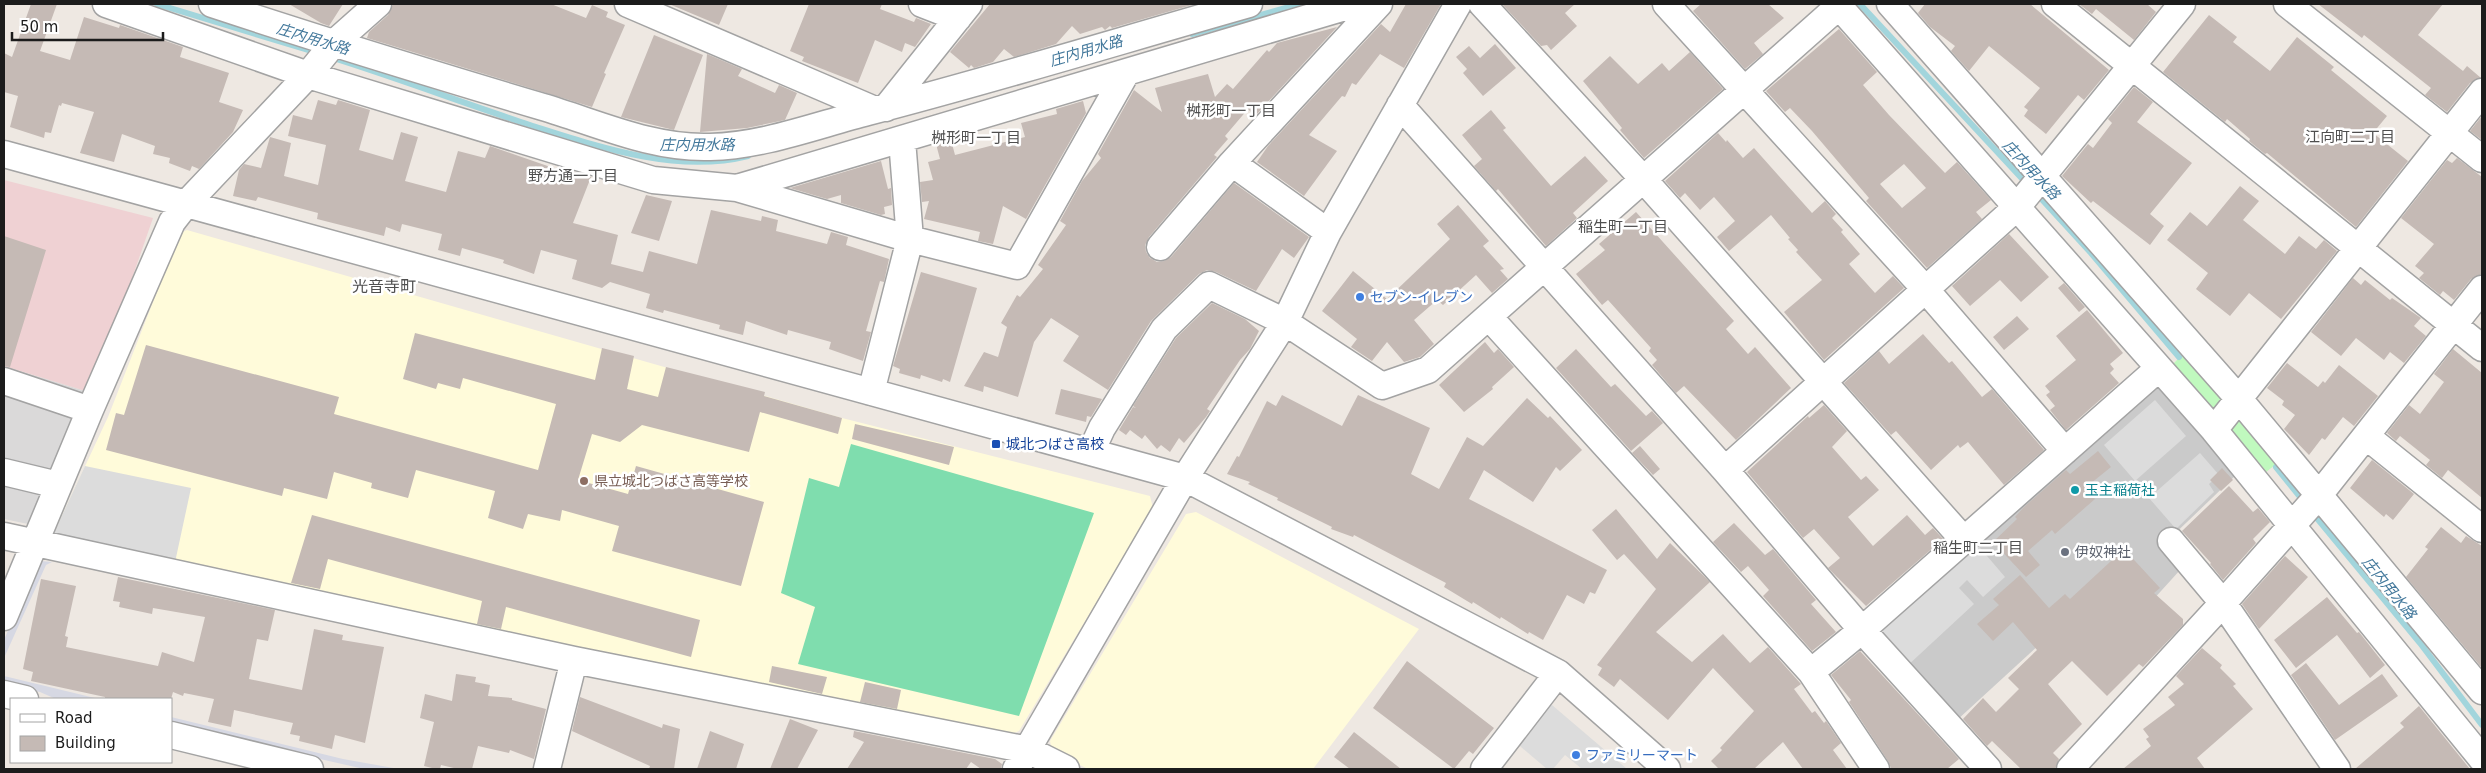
<svg xmlns="http://www.w3.org/2000/svg" width="2486" height="773" viewBox="0 0 2486 773" font-family="'DejaVu Sans','Noto Sans JP',sans-serif">
<style>
.residential{fill:#dad9d9}
.commercial{fill:#efd1d3}
.education{fill:#fffbda}
.religious{fill:#cacaca}
.park{fill:#c0f9be}
.pitch{fill:#7fddae}
.parking{fill:#dcdcdc}
.plaza{fill:#d6d8e3}
.lines{fill:none;stroke-linecap:round;stroke-linejoin:round}
.stream{stroke:#a2d5dc;stroke-width:6}
.building{fill:#c5bab5;fill-rule:evenodd}
.minor-casing{stroke:#a3a3a3;stroke-width:29}
.minor{stroke:#fff;stroke-width:26}
.shop-dot{fill:#3f7fe0;stroke:#fff;stroke-width:2}
.transit-dot{fill:#1a4fb4;stroke:#fff;stroke-width:2}
.education-dot{fill:#8d6e63;stroke:#fff;stroke-width:2}
.culture-dot{fill:#0f9aa8;stroke:#fff;stroke-width:2}
.worship-dot{fill:#6b7280;stroke:#fff;stroke-width:2}
.labels{text-anchor:middle;stroke-width:5;stroke-linejoin:round;paint-order:stroke}
.shop-label{font-size:14px;fill:#366cbe;stroke:#fff;text-anchor:start}
.transit-label{font-size:14px;fill:#164399;stroke:#fff;text-anchor:start}
.education-label{font-size:14px;fill:#785e54;stroke:#fff;text-anchor:start}
.culture-label{font-size:14px;fill:#0d838f;stroke:#fff;text-anchor:start}
.worship-label{font-size:14px;fill:#5b616d;stroke:#fff;text-anchor:start}
.water-label{font-size:15px;font-style:italic;fill:#44799c;stroke:#fff}
.neighbourhood-label{font-size:15px;fill:#4f4f4f;stroke:#fff}
.quarter-label{font-size:16px;fill:#4f4f4f;stroke:#fff}
</style>
<rect width="100%" height="100%" fill="#eee8e2"/>
<path class="residential" d="M4,366l88,27 -64,131 -24,-5z"/>
<path class="commercial" d="M4,180l149,38 -61,175 -88,-27z"/>
<path class="education" d="M187,230l655,188 308,78 3,12 -134,223 -8,3 -954,-190 -5,-7 56,-120 72,-184z
M1196,512l223,117 -106,140h-225l-36,-18 -2,-10 136,-227z"/>
<path class="religious" d="M2152,386h8l76,89 -74,71 19,23 -69,76 -36,-34 -120,110 -77,-95z"/>
<path class="park" d="M2186,351l40,44 -14,20 -43,-47z
M2244,413l37,47 -21,17 -32,-45z"/>
<path class="pitch" d="M851,444l243,69 -75,203 -221,-52 17,-57 -34,-14 28,-115 30,9z"/>
<path class="parking" d="M2155,400l31,36 -51,45 -31,-36z
M2200,453l19,22 -10,9 5,8 -38,37 -27,-31z
M85,466l106,22 -17,79 -122,-30z
M1975,542l30,35 -22,20 -16,-17 -8,8 15,16 -68,63 -27,-33v-8z
M1552,705l75,64h-45l-17,-14 -12,14h-6l-33,-28 30,-35z"/>
<path class="plaza" d="M41,561l11,1 -6,3 -42,93v-18l21,-50z
M4,676l95,23h-43l-16,-7 -36,-9z
M171,717l172,42 56,10h-35l-123,-28 -70,-9z"/>
<g class="lines">
<path class="stream" d="M157,4l161,49
M1860,4l167,180
M1192,34l108,-30
M330,57c67,21 133,46 200,68 69,22 146,49 218,31
M2036,193l55,60 88,104
M2276,467l29,36
M2311,511l109,132 62,82"/>
</g>
<path class="building" d="M31,4h26l-17,47 30,9 14,-43 35,11 1,-3 63,22 -3,10 49,16 -10,29 24,8 -10,22 -34,37 -7,-3 -2,5 -21,-8 1,-5 -17,-4 2,-8 -33,-12 -8,28 -34,-9 14,-41 -32,-9 -1,3 -2,-1 -8,28 -6,-1 -1,6 -34,-11 8,-31 -14,-4v-39l8,4z
M289,4h54l-14,22 -8,-3z
M393,4h158l35,14 6,-13 16,7 -2,5 19,8 -21,48 2,1 -14,33 -225,-69 2,-6 19,-17z
M669,4h59l-9,21z
M809,4h73l-2,5 34,13 2,-4 15,6 -16,23 -10,-4 -3,9 -27,-12 -17,43 -56,-22 2,-4 -14,-6z
M990,4h205l-83,24 -2,-2 -5,4 -3,-3 -22,7 -8,-8 -16,18 -42,13 -10,-8 -11,13 -19,6 -3,-3 -2,3 -19,-16z
M1406,4h35l-37,64 -24,-14 -24,31 -4,-2 -7,14 -3,-1 -33,39 28,16 -33,45 -47,-34 11,-16 113,-122 9,8z
M1502,4h73l-10,9 12,13 -26,24 -4,-5 -6,1z
M1701,4h67l16,14 -30,25 9,11 -18,15 -52,-58z
M1925,4h105l79,66 -25,30 -6,-5 -32,39 -22,-18 4,-6 -4,-3 16,-19 -51,-42 -20,25 -18,-20 4,-5 -25,-19 -12,-14z
M2079,4h68l9,8 -22,28 -38,-31 -4,5z
M2318,4h125l-25,31 45,36 4,-5 14,12 -11,5 -23,29 -22,-17 6,-7 -67,-53 -2,3z
M2209,15l28,22 -4,5 37,29 27,-34 37,30 -3,3 56,46 -14,17 35,28 -52,66 -89,-74 -2,1 -16,-13 1,-2 -23,-20 -2,3 -62,-50z
M1337,27l-82,89 -7,-7 -23,27 3,3 -14,16 3,2 -68,80 -4,8 1,7 4,6 7,4 7,-1 7,-4 63,-74 75,54 -15,21 -12,-9 -26,42 -40,-19 -9,-2 -8,4 -48,47 -43,69 -45,-29 16,-25 -28,-18 -17,24 -16,55 -34,-11 -1,6 -19,-6 20,-34 14,5 9,-30 -6,-4 16,-28 3,2 23,-28 -5,-4 28,-40 -6,-4 22,-40 19,-23 -3,-4 36,-64 28,22 -7,-24 53,-14 7,23 12,-13 6,5 34,-39 2,2 8,-9z
M1839,29l38,43 -14,13 26,30 56,58 12,-11 34,38 -15,12 6,7 -55,49 -61,-67 3,-3 -57,-67 -22,-23 -5,4 -19,-21zM1904,164l22,24 -24,20 -22,-24z
M654,35l49,20 -29,75 -53,-13z
M1495,44l21,24 -33,28 -20,-23 4,-4 -11,-12 13,-11 11,12z
M1690,52l33,37 -79,69 -24,-28 2,-2 -39,-47 27,-25 28,28 24,-21 7,8z
M707,54l35,15 -4,7 37,17 4,-8 18,8 -12,27 -38,8 -47,4z
M2134,87l19,15 -16,20 55,41 -42,51 14,12 -14,19 -57,-44 -2,2 -29,-27 26,-32 5,4 19,-25 -4,-4z
M318,100l18,5 2,-5 32,10 -11,40 34,10 8,-28 17,5 -13,44 41,11 12,-41 27,7 5,-12 72,25 1,-3 28,9 -18,46 45,12 -7,29 32,8 6,-21 48,13 14,-54 50,11 1,-5 16,4 -2,11 51,13 4,-12 17,5 -2,8 43,14 -5,23 -4,-1 -14,50 5,1 -8,29 -34,-12 2,-7 -43,-12 -1,5 -41,-14 -3,14 -24,-6 1,-4 -56,-15 -1,3 -17,-5 4,-14 -40,-12 -8,6 -30,-9 5,-19 -36,-10 -7,24 -31,-11 1,-3 -42,-12 -2,8 -22,-6 4,-16 -40,-10 -2,8 -14,-5 -2,9 -67,-17 1,-6 -60,-16 -2,4 -23,-5 6,-26 5,-6 17,4 9,-31 21,6 -7,33 34,9 8,-40 -38,-9 5,-21 19,5z
M1083,101l3,12 -60,106 -23,-13 -10,38 -15,-3 2,-9 -56,-13 5,-18 -7,1 -2,-20 13,-2 -5,-18 12,-3 -4,-15 15,-4 4,15 70,-18 -4,-14 36,-9 -1,-5z
M1491,110l15,18 -3,2 48,56 34,-30 23,25 -35,32 4,5 -31,28 -48,-57 -2,2 -22,-25 8,-7 -20,-24z
M2482,116v24l-12,-9z
M1718,133l8,9 1,-2 16,18 11,-10 58,65 13,-12 11,13 -4,4 11,12 -2,2 19,22 -11,10 26,29 18,-17 11,12 -80,72 -40,-48 38,-32 -26,-28 2,-2 -10,-11 2,-1 -19,-23 -42,36 -12,-14 18,-16 -21,-24 -14,13 -15,-17 -5,5 -15,-17z
M2457,158l25,19v97l-11,5 -17,21 -11,-9 -3,4 -21,-17 5,-5 -9,-7 19,-22 -33,-26 46,-58 5,3z
M881,161l7,28 3,-1 1,17 -8,2 1,7 -4,1 -40,-12v-8l-14,4 -37,-11z
M2240,186l19,15 -16,19 42,34 14,-18 17,13 8,-9 13,11 -56,68 -32,-26 -19,23 -34,-27 12,-16 -41,-33 23,-28 17,14z
M646,195l26,6 -13,40 -28,-8z
M1458,205l31,36 -6,5 21,23 -4,1 8,9 -16,14 -16,-18 -33,30 -6,-5 -23,20 20,24 -14,13 -16,5 -17,-20 -15,19 -21,-14 6,-8 -35,-28 31,-40 34,28 63,-60 -13,-15z
M1636,212l98,109 -8,8 22,25 7,-7 36,41 -55,52 -52,-54 -8,7 -24,-28 5,-5 -8,-9 2,-3 -43,-48 -6,5 -26,-31 29,-24 -6,-6z
M2009,234l40,43 -28,25 -21,-22 -30,26 -18,-20z
M4,236l42,14 -36,117 -6,-1z
M921,272l56,16 -27,94 -7,-3 -1,3 -21,-7 -1,4 -21,-6 1,-4 -7,-3z
M2353,278l8,7 4,-5 25,20 2,-2 29,20 -7,8 12,10 -22,27 -14,-11 -6,8 -28,-22 -15,18 -30,-24z
M2064,283l21,24 -6,5 -21,-24z
M1212,303l33,16 14,12 -9,18 -10,11 -33,49 3,2 -4,6 -22,26 -5,-5 -9,14 -9,-7 -4,4 -12,-14 -3,4 -12,-9 -4,5 -7,-5 14,-23 3,1 -3,-2 43,-68z
M2087,310l36,43 -13,11 4,5 -4,4 9,10 -53,47 -16,-20 5,-4 -9,-11 4,-3 -5,-6 31,-26 -20,-24z
M2017,316l12,13 -25,21 -11,-13z
M415,333l180,47 7,-32 32,8 -7,33 31,8 8,-30 99,25 -1,4 78,22 -4,16 -78,-22 -11,40 -107,-27 -22,17 -28,-8 -14,46 50,14 8,-28 128,36 -23,84 -129,-35 7,-25 -57,-16 -2,11 -32,-7 -5,15 -35,-11 7,-27 -79,-21 -8,28 -37,-10 1,-5 -38,-11 -7,27 -43,-11 -2,8 -176,-46 10,-37 8,2 22,-70 193,52 -5,17 204,56 18,-66 -93,-26 -3,11 -22,-6 -2,6 -33,-10z
M1923,334l26,29 3,-2 30,36 10,-8 52,61 -40,35 -36,-43 -8,6 -2,-3 -27,25 -35,-39 -5,4 -47,-52 35,-32 10,13z
M1485,342l9,11 4,-4 16,18 -22,20 1,2 -29,23 -25,-27z
M1576,349l35,38 4,-3 31,32 6,-5 11,12 -32,28 -75,-83z
M2453,349l29,24v125l-34,-28 -6,8 -16,-13 4,-5 -30,-24 -4,5 -9,-8 22,-28 11,9 24,-32 -10,-8z
M2287,363l31,24 5,-6 2,2 14,-18 39,31 -24,30 -11,-9 -18,23 -3,-2 -13,17 -25,-26 11,-14 -13,-10 2,-4 -17,-13z
M1061,389l41,10 -11,18 -4,-1 -1,6 -31,-8z
M1282,395l60,31 16,-31 72,33 -19,46 28,15 28,-52 16,9 44,-48 21,20 2,-2 32,34 -22,21 -4,-4 -23,35 -49,-32 -15,29 138,71 -12,24 -5,-2 -6,12 -17,-9 -24,45 -14,-8 -1,2 -27,-17 -1,2 -27,-17 -1,2 -28,-17 2,-4 -92,-48 -1,2 -22,-8 1,-2 -55,-27 1,-2 -30,-14 2,-2 -23,-8 10,-18 2,1 28,-56 9,5z
M1824,405l23,26 -15,16 29,33 5,-4 13,14 -31,27 25,29 34,-31 18,20 8,-7 10,11 -77,67 -38,-38 12,-10 -26,-29 -11,9 -56,-66 61,-56 1,2z
M855,424l99,23 -5,18 -97,-26z
M1640,446l20,23 -7,6 -21,-22z
M2098,451l13,16 -26,21 10,11 -40,35 -3,-4 -24,21 12,14 -14,12 -33,-35 24,-23 -2,-2 9,-10 42,-37 4,4z
M2372,460l42,34 -21,26 -7,-6 -2,3 -34,-29z
M2222,468l11,12 -12,11 -11,-11z
M2229,486l24,26 5,-4 12,14 -17,17 3,4 -33,37 -13,-16 1,-1 -29,-32z
M1616,509l41,50 13,-16 40,39 -54,50 36,30 31,-28 27,29 18,-16 33,37 -7,5 18,24 3,-2 9,12 2,-2 15,22 -8,7 14,19h-44l-20,-27 -29,27h-35l-8,-8 11,-11 -2,-2 34,-37 -41,-43 -45,52 -48,-41 -6,8 -16,-12 4,-7 -5,-3 59,-76 -32,-35 -7,6 -25,-30z
M312,515l388,105 -9,37 -185,-50 -5,22 -24,-5 5,-23 -154,-42 -8,30 -29,-6z
M1734,523l31,32 8,-6 43,51 -5,4 25,28 -24,19 -49,-55 6,-6 -21,-24 -7,6 -28,-30z
M2441,527l20,16 5,-7 16,10v122l-76,-91 22,-28 -3,-2z
M2124,549l36,39 -6,5 29,26v6l-40,42 -4,-3 -32,32 -35,-35 -24,23 34,40 -29,29 6,6 -4,10h-34l-29,-28 -5,5 -24,-27 20,-21 13,14 23,-23 -11,-11 29,-28 -24,-28 -20,19 -16,-17 22,-19 -6,-6 27,-24 29,33 16,-14 5,5z
M2285,556l23,21 -49,52 -17,-25z
M118,577l157,33 -7,31 -11,-2 -8,40 53,11 12,-61 29,6 -1,5 42,7 -19,96 -30,-8 -3,14 -33,-8 1,-5 -10,-2 3,-11 -59,-13 -3,17 -23,-5 6,-23 -30,-6 -1,3 -10,-4 -2,7h-66v-2l-74,-16 2,-9 -10,-3 18,-90 35,7 -11,50 3,1 -2,10 92,19 4,-14 32,10 11,-45 -52,-9 -1,6 -33,-7 1,-5 -7,-1z
M2327,597l30,36 2,-1 26,33 -15,13 -33,-43 -41,33 -22,-28z
M2202,648l20,17 -2,3 16,16 -3,2 20,23 -56,49 8,11h-82l28,-23 -5,-7 3,-2 -6,-8 32,-24 -7,-8 16,-13 -8,-8z
M1860,651l99,108 -12,10 -56,-1 -3,-7 -39,-59 2,-2 -20,-25z
M1407,661l87,67 -21,26 -4,-3 -15,18 -81,-61z
M2306,663l33,42 43,-31 16,22 -63,44 -44,-65z
M772,666l55,11 -5,17 -53,-12z
M456,674l20,3 -1,5 15,3 -2,11 24,2v2l34,9 -12,50 -24,-9 -1,3 -31,-7 -6,23h-14l-17,-4 -1,4h-4l-12,-3 10,-44 -14,-4 5,-24 27,7z
M865,682l36,8 -4,19 -37,-7z
M580,697l82,31 1,-4 17,5 -6,40h-25l1,-3 -78,-35z
M2419,706l51,63h-115l49,-42 -4,-4z
M790,719l28,11 -21,39h-27z
M710,731l34,13 -8,25h-39z
M854,731l141,28 7,5 -1,5h-20l-10,-7 -5,7h-119l17,-27 -11,-5z
M1354,732l47,37h-51l-16,-12z"/>
<g class="lines">
<g class="minor-casing">
<path id="minor" d="M106,4l202,71 345,105 84,8 618,-184
M212,4c109,36 220,70 331,103 54,16 109,42 167,40 53,-1 107,-22 158,-35 128,-33 254,-72 381,-108
M628,4l247,106
M922,4l36,14
M1482,4l162,176 319,359
M1666,4l260,286 139,161
M1837,4l377,426 268,329
M1890,4l349,395 243,292
M2055,4l427,344
M2287,4l195,155
M1400,105l325,365 137,160 126,139
M886,108l83,-104
M4,154l1181,324 373,195 109,96
M1232,163l96,69
M737,188l173,51 107,27 109,-193
M1160,247l72,-84 147,-159
M1489,317l322,355 65,97
M4,381l86,29
M871,392l39,-153 -8,-99
M2214,430l268,-338
M2366,436l116,93
M1091,452l11,-24 62,-99 45,-44 76,37 97,64 46,-16 411,-364
M1725,470l292,-263 165,-203
M4,472l54,13
M4,536l570,124 454,90 38,19
M2171,541l52,62 114,166
M4,617l86,-207 82,-188 14,-18 122,-129 25,-31 45,-40
M1811,672l51,-42 297,-262
M4,694l21,5
M171,735l139,34
M547,769l27,-109
M1016,769l169,-291 100,-156 43,-90 130,-228
M1484,769l74,-96
M2070,769l153,-166 96,-108 163,-206"/>
</g>
<use href="#minor" class="minor"/>
</g>
<g class="shop-dot">
<circle cx="1360" cy="297" r="5"/>
<circle cx="1576" cy="755" r="5"/>
</g>
<rect class="transit-dot" x="991" y="439" width="10" height="10" rx="2.5"/>
<circle class="education-dot" cx="584" cy="481" r="5"/>
<circle class="culture-dot" cx="2075" cy="490" r="5"/>
<circle class="worship-dot" cx="2065" cy="552" r="5"/>
<g class="labels">
<g class="shop-label">
<text x="1370" y="302">セブン-イレブン</text>
<text x="1586" y="760">ファミリーマート</text>
</g>
<g class="transit-label">
<text x="1006" y="449">城北つばさ高校</text>
</g>
<g class="education-label">
<text x="594" y="486">県立城北つばさ高等学校</text>
</g>
<g class="culture-label">
<text x="2085" y="495">玉主稲荷社</text>
</g>
<g class="worship-label">
<text x="2075" y="557">伊奴神社</text>
</g>
<g class="water-label">
<text transform="translate(313 39) rotate(17)" y="5">庄内用水路</text>
<text transform="translate(1086 51) rotate(-16)" y="5">庄内用水路</text>
<text x="697" y="150">庄内用水路</text>
<text transform="translate(2031 170) rotate(47)" y="5">庄内用水路</text>
<text transform="translate(2389 588) rotate(51)" y="5">庄内用水路</text>
</g>
<g class="neighbourhood-label">
<text x="1231" y="116">桝形町一丁目</text>
<text x="2350" y="142">江向町二丁目</text>
<text x="976" y="143">桝形町一丁目</text>
<text x="573" y="181">野方通一丁目</text>
<text x="1623" y="232">稲生町一丁目</text>
<text x="1978" y="553">稲生町二丁目</text>
</g>
<g class="quarter-label">
<text x="384" y="292">光音寺町</text>
</g>
</g>
<rect width="2486" height="773" fill="none" stroke="#1c1c1c" stroke-width="10"/>
<rect x="10" y="698" width="162" height="65" fill="#ffffff" stroke="#a4a4a4"/>
<rect x="20" y="714" width="25" height="8" fill="#ffffff" stroke="#a4a4a4"/>
<text x="55" y="723" font-size="15" fill="#1c1c1c">Road</text>
<rect x="20" y="736" width="25" height="15" fill="#c5bab5" stroke="#a4a4a4"/>
<text x="55" y="748" font-size="15" fill="#1c1c1c">Building</text>
<path d="M12 32v8h151v-8" fill="none" stroke="#1c1c1c" stroke-width="2.5"/>
<text x="20" y="32" font-size="15" fill="#1c1c1c" stroke="#ffffff" stroke-width="4" paint-order="stroke">50 m</text>
</svg>
